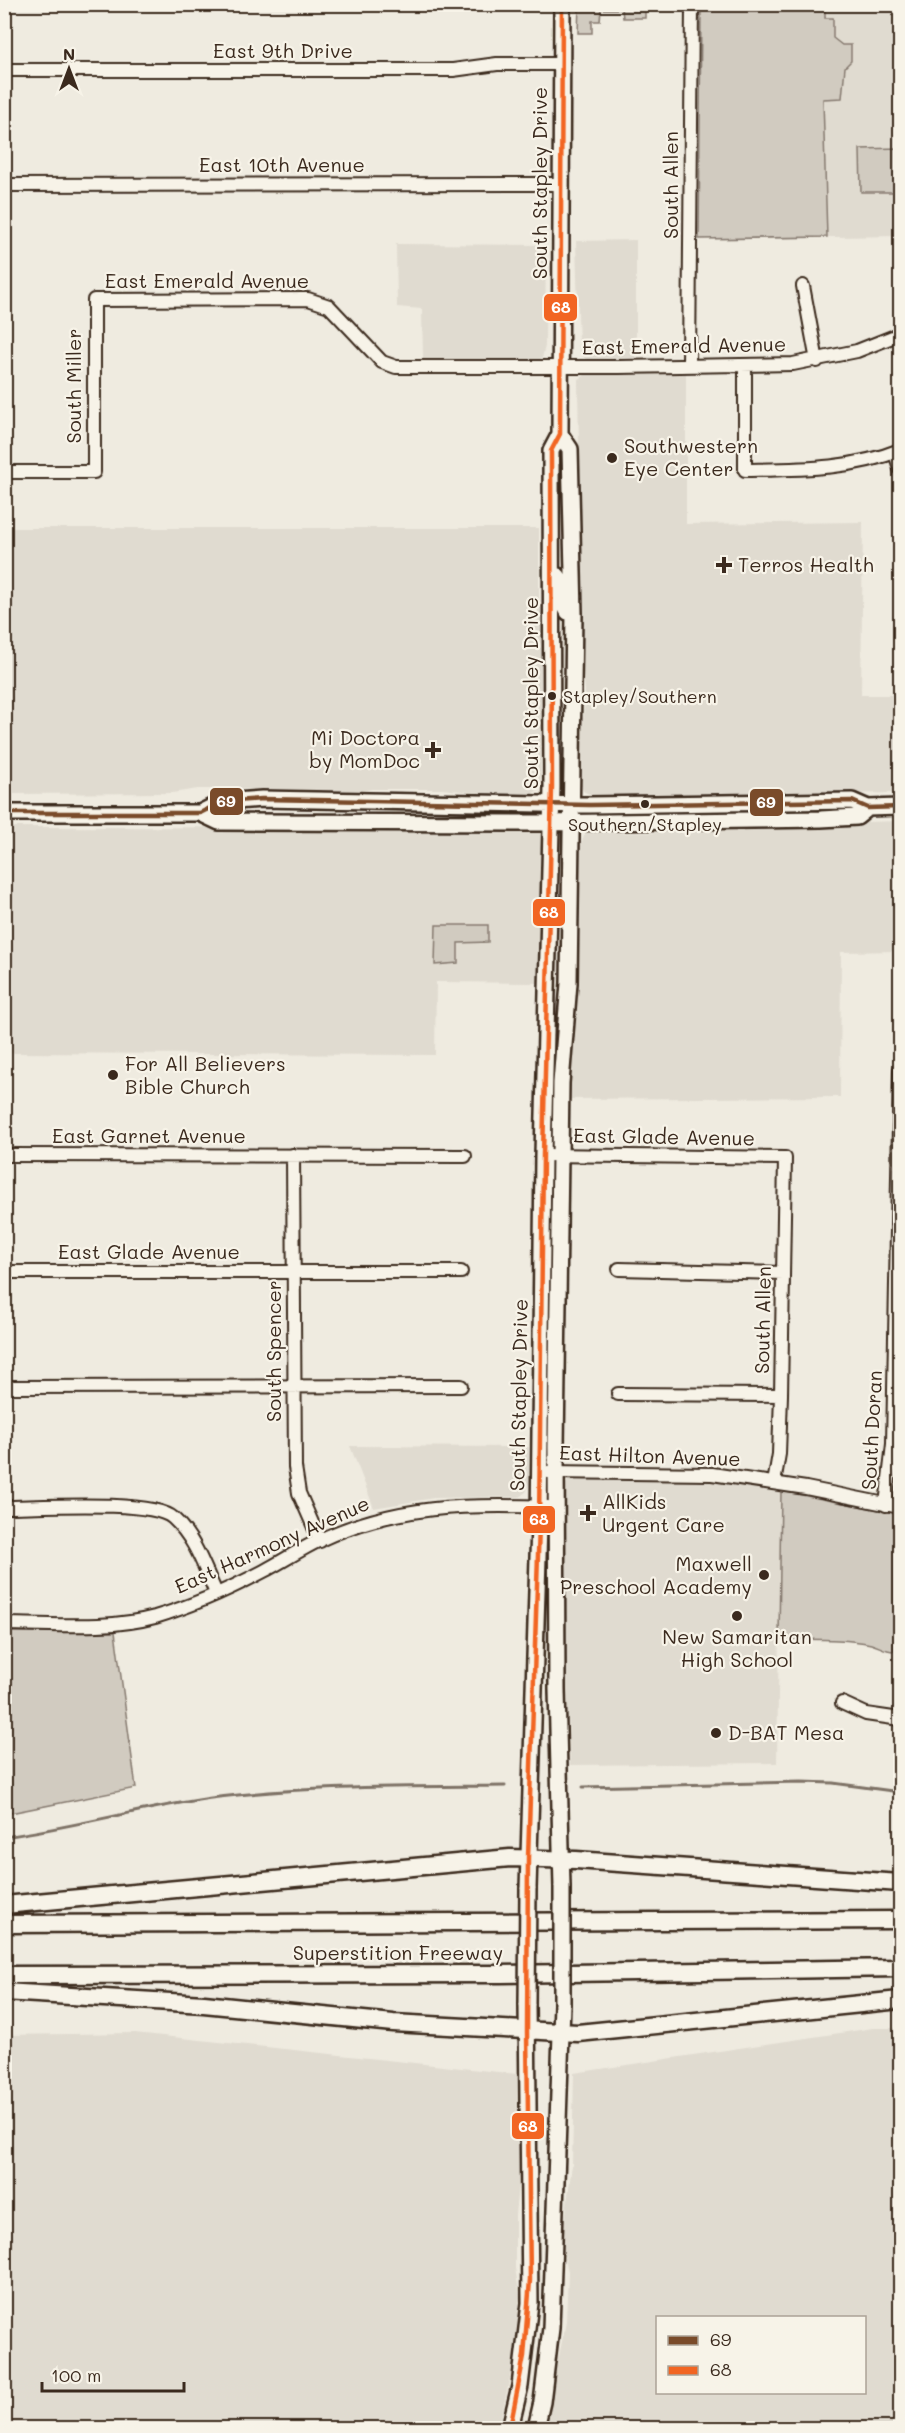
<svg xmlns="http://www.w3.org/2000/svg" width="905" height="2433" viewBox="0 0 905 2433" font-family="Mali,sans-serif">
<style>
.built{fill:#e0dbd0;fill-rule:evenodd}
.green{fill:#d1cbc0;stroke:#867a6f;stroke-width:1.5}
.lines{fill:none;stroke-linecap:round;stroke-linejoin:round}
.stream{stroke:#7e7266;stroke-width:3}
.minor-casing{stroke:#3b2a1e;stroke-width:16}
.major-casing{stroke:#3b2a1e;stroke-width:20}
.highway-casing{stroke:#3b2a1e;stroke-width:21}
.minor{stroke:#f7f3e8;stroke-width:12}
.major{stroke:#f7f3e8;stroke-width:15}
.highway{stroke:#f7f3e8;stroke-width:16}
.major-bridge-casing{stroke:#3b2a1e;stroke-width:20;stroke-linecap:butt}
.major-bridge{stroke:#f7f3e8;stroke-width:15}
.bus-1-casing{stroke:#f7f3e8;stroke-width:9}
.bus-2-casing{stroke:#f7f3e8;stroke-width:9}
.bus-1{stroke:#7a4b2a;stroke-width:4.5}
.bus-2{stroke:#f26522;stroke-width:4.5}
.poi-dot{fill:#3b2a1e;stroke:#f7f3e8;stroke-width:2}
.labels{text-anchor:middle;stroke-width:4.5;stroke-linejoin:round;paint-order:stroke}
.bus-label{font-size:18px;fill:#3b2a1e;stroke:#f7f3e8;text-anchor:start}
.street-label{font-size:20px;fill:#3b2a1e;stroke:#f7f3e8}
.poi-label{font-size:20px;fill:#3b2a1e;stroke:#f7f3e8;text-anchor:start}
.line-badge{stroke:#f7f3e8;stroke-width:2}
.badge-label{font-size:16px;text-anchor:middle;font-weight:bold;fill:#fff}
</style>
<rect width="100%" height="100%" fill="#efebe0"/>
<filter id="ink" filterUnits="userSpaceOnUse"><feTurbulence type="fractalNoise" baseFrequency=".0167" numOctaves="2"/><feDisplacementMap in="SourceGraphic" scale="12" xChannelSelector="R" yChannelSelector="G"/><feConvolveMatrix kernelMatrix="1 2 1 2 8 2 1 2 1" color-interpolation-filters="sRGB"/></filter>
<g filter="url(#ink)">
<path class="built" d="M701,5h199v231l-201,3z
M636,240v118l-50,1 -4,-3 -3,-7 -3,-108z
M396,244l150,1 -1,101 -3,12 -5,3 -114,-1 -1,-51 -25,-2z
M686,374v150l177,-2 -2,173h39v98l-305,4 -12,-6 -3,-9 5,-91 -3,-27 -4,-284 7,-5z
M4,528h535v70l4,27 -2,163 -9,6h-43l-47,-5h-70l-26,5h-40l-43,-5h-65l-26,4 -167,1z
M900,821v130l-59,1 -1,145 -274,2 14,-166v-88l6,-13 10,-3 30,4h26l40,-6z
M5,827l530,1 6,6 1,6 -2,143 -104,-1 -1,73 -430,-2z
M350,1446l179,1v36l-3,9 -7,5 -85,1 -60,10z
M572,1477l146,2 63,12 -4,272 -207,2 -7,-175v-103z
M873,2028h27v400h-356l22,-106 2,-50 -6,-28 10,-80 2,-91zM658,2318h206v74h-206z
M135,2033l382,41 2,102 -4,39v53l5,29 -7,67 -14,64h-494v-393z"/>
<path class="green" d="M579,5h66v13h-22l-1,-9h-21l-1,12h-8v12h-14z
M701,5h124v13h8v20l9,7h9v16l-6,6 -3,31 -19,1 4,138 -128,2z
M900,148v44h-39l-1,-43z
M436,925h52v17l-30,1v20l-23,2z
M781,1491l114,22 -1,138c-9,0 -15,-5 -23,-7 -30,-6 -62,-4 -92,-5z
M4,1632h111l21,156 -131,26z"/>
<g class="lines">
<path class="stream" d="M583,1787l218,-5 32,1 67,9
M4,1837c73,-10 143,-31 215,-40 94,-11 190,-10 286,-11"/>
<g class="minor-casing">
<path id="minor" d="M4,70h449l44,-6h64
M4,185l556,-1
M803,286l14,75
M689,366l3,-362
M745,366v104c52,-1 106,0 155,-20
M895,452l5,17
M4,472h90v-172l214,-1 21,7 53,56 14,5h223l174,-3 64,-13 43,-17
M4,1155l461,1
M293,1155l2,312 4,26 21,48
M543,1155l242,3 -4,237 -2,59 -5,29
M619,1269l164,4
M4,1272h457
M4,1387l457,-1
M618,1394l163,1
M548,1472l164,2 94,14 94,19
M886,1505l7,-61 7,-374
M4,1507c32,0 148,-8 169,11 22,20 31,49 43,75
M4,1624c49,0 103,6 151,-7 37,-11 75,-28 109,-46 19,-10 37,-22 56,-31 75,-35 147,-36 228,-33
M842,1703l24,11 34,5"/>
</g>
<g class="major-casing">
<path id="major" d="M560,434l10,15 4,164 -5,370 -8,100 -5,364 1,243 5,197
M558,576c8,11 2,25 10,36l6,1
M4,813h196l22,-11 40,-3 328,6 262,-4 16,7 32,-1
M200,813l19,9 317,1 285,-4 36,-2 11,-9
M528,1889l11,-365 4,-369 9,-368 -1,-336 9,-17 2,-430
M510,2428l10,-42 10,-83 -3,-299
M536,2428l6,-26 9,-74 11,-324"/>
</g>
<g class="highway-casing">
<path id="highway" d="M4,1905l506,-47 66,2 324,23
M4,1924l896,-4
M4,1975l497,-1 399,-6
M4,1992l200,12 189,19 185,10 322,-33"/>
</g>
<use href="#minor" class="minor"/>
<use href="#major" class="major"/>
<use href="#highway" class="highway"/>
<g class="major-bridge-casing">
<path id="major-bridge" d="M527,2004l1,-115
M562,2004v-117"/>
</g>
<use href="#major-bridge" class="major-bridge"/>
<g class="bus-1-casing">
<path id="bus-1" d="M4,813h196l22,-11 40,-3 328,6 262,-4 16,7 32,-1"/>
</g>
<g class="bus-2-casing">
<path id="bus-2" d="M510,2428l14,-72 6,-76 -3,-249 1,-173 11,-334 4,-369 9,-368 -1,-336 9,-17 2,-430"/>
</g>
<use href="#bus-1" class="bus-1"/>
<use href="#bus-2" class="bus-2"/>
</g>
</g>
<g class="poi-dot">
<circle cx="612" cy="458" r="6"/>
<path d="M721 556h6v6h6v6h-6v6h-6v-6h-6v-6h6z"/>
<circle cx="552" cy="696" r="5"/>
<path d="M430 741h6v6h6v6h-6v6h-6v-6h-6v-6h6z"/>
<circle cx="645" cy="804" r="5"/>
<circle cx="113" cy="1075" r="6"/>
<path d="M585 1504h6v6h6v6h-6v6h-6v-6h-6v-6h6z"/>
<circle cx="764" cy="1575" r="6"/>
<circle cx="737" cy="1616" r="6"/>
<circle cx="716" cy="1733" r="6"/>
</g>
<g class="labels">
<g class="bus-label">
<text x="563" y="703">Stapley/Southern</text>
<text x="645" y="831" text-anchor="middle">Southern/Stapley</text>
</g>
<g class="street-label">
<text x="283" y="58">East 9th Drive</text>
<text x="282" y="172">East 10th Avenue</text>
<text transform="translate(540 183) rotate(-90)" y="7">South Stapley Drive</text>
<text transform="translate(671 185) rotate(-90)" y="7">South Allen</text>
<text x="207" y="288">East Emerald Avenue</text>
<text transform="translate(684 346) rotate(-1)" y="7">East Emerald Avenue</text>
<text transform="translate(74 386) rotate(-90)" y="7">South Miller</text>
<text transform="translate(531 693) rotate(-90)" y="7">South Stapley Drive</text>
<text x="149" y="1143">East Garnet Avenue</text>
<text transform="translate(664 1137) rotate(1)" y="7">East Glade Avenue</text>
<text x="149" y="1259">East Glade Avenue</text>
<text transform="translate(763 1320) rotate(-89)" y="7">South Allen</text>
<text transform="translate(274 1351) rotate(-90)" y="7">South Spencer</text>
<text transform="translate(519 1395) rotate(-89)" y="7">South Stapley Drive</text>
<text transform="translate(872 1430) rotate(-87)" y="7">South Doran</text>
<text transform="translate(650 1456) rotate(2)" y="7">East Hilton Avenue</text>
<text transform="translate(272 1545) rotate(-24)" y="7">East Harmony Avenue</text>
<text x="398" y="1960">Superstition Freeway</text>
</g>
<g class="poi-label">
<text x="624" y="453">Southwestern<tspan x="624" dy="23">Eye Center</tspan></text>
<text x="738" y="572">Terros Health</text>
<text x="420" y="745" text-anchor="end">Mi Doctora<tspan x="420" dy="23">by MomDoc</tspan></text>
<text x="125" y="1071">For All Believers<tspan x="125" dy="23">Bible Church</tspan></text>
<text x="602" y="1509">AllKids<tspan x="602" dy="23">Urgent Care</tspan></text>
<text x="752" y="1571" text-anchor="end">Maxwell<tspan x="752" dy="23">Preschool Academy</tspan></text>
<text x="737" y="1644" text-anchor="middle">New Samaritan<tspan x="737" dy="23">High School</tspan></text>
<text x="728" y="1740">D-BAT Mesa</text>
</g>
</g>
<g class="line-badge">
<rect x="543" y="293" width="35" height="29" rx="6" fill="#f26522"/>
<rect x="209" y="787" width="35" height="29" rx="6" fill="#7a4b2a"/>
<rect x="749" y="788" width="35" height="29" rx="6" fill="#7a4b2a"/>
<rect x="532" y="898" width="34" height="29" rx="6" fill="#f26522"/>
<rect x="522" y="1505" width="34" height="29" rx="6" fill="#f26522"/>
<rect x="511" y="2112" width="34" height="28" rx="6" fill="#f26522"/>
</g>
<g class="badge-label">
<text x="561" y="313">68</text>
<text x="226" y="807">69</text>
<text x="766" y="808">69</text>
<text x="549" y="918">68</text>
<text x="539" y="1525">68</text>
<text x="528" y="2132">68</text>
</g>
<rect width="905" height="2433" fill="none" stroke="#f7f3e8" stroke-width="24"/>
<rect x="12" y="12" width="881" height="2409" fill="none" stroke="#3b2a1e" stroke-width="2" filter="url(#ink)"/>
<rect x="656" y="2316" width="210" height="78" fill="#f7f3e8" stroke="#aca397" stroke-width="1.5"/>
<rect x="668" y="2336" width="30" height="9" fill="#7a4b2a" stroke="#aca397" stroke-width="1.5"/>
<text x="710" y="2346" font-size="18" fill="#3b2a1e">69</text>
<rect x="668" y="2366" width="30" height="9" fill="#f26522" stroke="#aca397" stroke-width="1.5"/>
<text x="710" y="2376" font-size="18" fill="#3b2a1e">68</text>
<g transform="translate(69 69)" stroke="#f7f3e8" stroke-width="4.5" paint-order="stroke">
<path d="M0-4.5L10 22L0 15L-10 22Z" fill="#3b2a1e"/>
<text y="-9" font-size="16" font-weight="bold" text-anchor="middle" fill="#3b2a1e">N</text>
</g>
<path d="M42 2382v9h142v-9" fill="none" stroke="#3b2a1e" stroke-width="3"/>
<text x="51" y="2382" font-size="18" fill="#3b2a1e" stroke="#f7f3e8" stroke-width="4.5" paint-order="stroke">100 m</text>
</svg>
